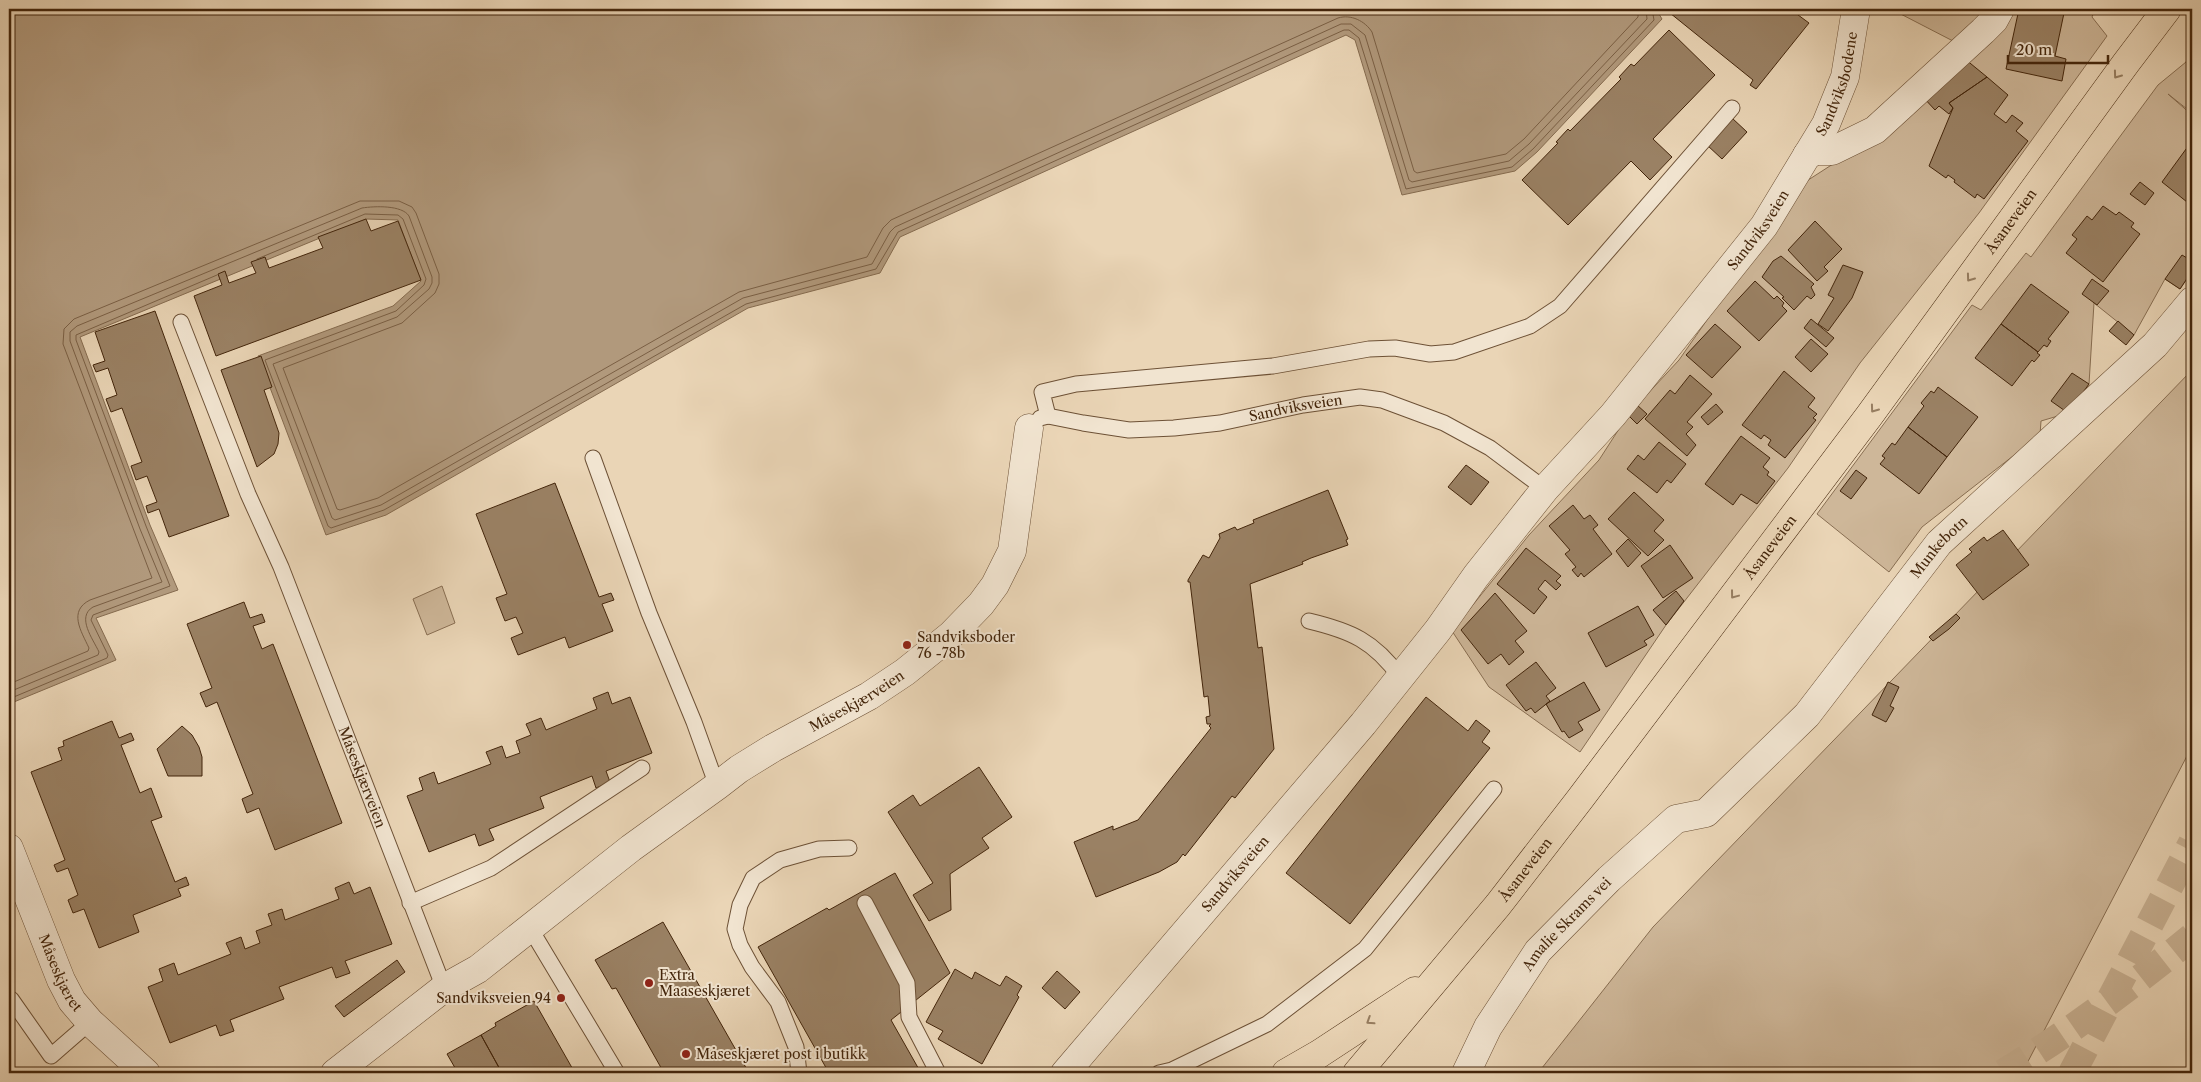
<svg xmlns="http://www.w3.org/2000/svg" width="2201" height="1082" viewBox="0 0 2201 1082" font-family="'Libre Caslon Text',serif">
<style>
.green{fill:#ceb799;stroke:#886e52}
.water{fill:#b1997c;stroke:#856b4f}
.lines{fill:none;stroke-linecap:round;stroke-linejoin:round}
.shore{stroke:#7a5f44;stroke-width:1}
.building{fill:#9a8164;stroke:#43250b}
.trunk-tunnel{stroke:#c9b294;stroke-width:28;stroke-dasharray:28 14;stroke-linecap:butt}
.service-casing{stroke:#6d5136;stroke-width:17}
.minor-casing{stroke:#6d5136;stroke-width:29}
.trunk-casing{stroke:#43250b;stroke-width:29}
.service{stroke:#f1e4d0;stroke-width:15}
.minor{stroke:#f1e4d0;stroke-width:28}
.trunk{stroke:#ead5b6;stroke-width:28}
.oneway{stroke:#967d60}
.poi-dot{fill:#8f2418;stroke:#f1e4d0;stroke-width:2}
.labels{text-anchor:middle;stroke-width:4;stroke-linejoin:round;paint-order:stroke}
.street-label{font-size:14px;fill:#43250b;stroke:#f1e4d0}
.poi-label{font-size:14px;fill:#43250b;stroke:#f1e4d0;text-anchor:start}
</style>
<rect width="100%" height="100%" fill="#ead5b6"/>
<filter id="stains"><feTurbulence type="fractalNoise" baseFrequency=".004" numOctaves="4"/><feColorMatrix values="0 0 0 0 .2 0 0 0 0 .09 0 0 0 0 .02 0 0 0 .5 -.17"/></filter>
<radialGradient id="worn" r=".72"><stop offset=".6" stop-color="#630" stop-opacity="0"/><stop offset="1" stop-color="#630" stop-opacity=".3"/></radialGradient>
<path class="green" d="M1891,9h98l-36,32z
M2012,9h83l-3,8 15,19 -128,177 -119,150 -72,105 -122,157 -86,127 -91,-65 -37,-56 77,-96 70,-75 29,-45 51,-55 123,-176 79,-51z
M2192,50v63l-24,-19 24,21v156l-12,18 -15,-10 -31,56 -40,-32 -5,81 -21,29 -27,8 -1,14 -118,92 -33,45 -72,-58 155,-209 9,5 45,-57 5,4 127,-172 28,-23z
M2192,370v364l-4,20 -166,319h-484l115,-146z
M442,586l13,37 -28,12 -14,-36z"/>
<path class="water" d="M9,9h1647l6,10 -125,133 -22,19 -113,24 -47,-155 -9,-5 -446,202 -20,36 -132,35 -362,207 -60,20 -68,-179 135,-50 28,-25 -23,-61 -32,-1 -286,118 70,188 28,65 -82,28 20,42 -107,44z"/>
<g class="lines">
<path class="shore" d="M257,259l108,-45 33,1 5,4 23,60 -2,6 -28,26 -131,49 63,166 3,2 53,-18 362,-206 130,-35 22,-37 446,-202h5l10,8 47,151 106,-22 21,-18 121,-129 -2,-11
M9,684l79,-33 1,-3c-8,-17 -21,-37 1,-48l62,-22 -89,-234 1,-15 10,-10 286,-118h39l13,6 4,6 23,61v10l-4,9 -33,30 -119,45 54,141 3,1 38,-12 361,-206 128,-35 16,-29 8,-8 447,-202c13,-4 27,3 34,14l42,139 3,2 89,-19 18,-15 114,-122v-8
M9,692l89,-37 1,-3c-6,-13 -23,-35 -6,-45l69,-25 -22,-53 -70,-188v-9l7,-6 285,-118c13,-2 40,-3 47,8l23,61v6l-3,6 -32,28 -124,47 59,154 3,2 46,-15 362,-207 129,-34 18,-32 5,-5 446,-203h10l14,11 44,145 3,2 97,-21 20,-17 118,-125 -1,-10
M9,699l98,-41 1,-3 -17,-35 2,-5 77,-29 -24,-60 -70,-186v-5l141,-60"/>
</g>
<path class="building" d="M1665,9h125l19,14 -53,66 -6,-4 3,-5z
M1968,9h21l-3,6z
M2019,9h25l20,4 -9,43 11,3 -4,22 -56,-12z
M1669,30l46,45 -62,64 19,18 -22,23 -19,-19 -63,64 -46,-45 36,-37 -2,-1 12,-13 2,2 51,-52 -2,-2 12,-13 3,2z
M1965,59l22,18 -38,26 4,5 -4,6 -10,-8 -4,4 -12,-13z
M1987,77l21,18 -14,19 12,9 6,-8 11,8 -7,8 12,10 -44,58 -7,-5 -2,4 -21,-16 1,-2 -7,-5 -2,3 -17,-12 24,-58 -4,-5z
M1732,118l15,14 -25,27 -15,-14z
M2189,145l3,2v59l-30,-24z
M2140,182l14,11 -9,12 -15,-11z
M2103,206l13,9 3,-3 15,11 -3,4 9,7 -37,48 -37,-29 11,-14 -5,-4 15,-19 5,4z
M366,219l5,12 27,-10 23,59 -205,76 -22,-60 28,-11 -4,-11 7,-3 4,12 27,-10 -5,-11 14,-5 4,11 54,-20 -5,-11z
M1815,221l27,28 -18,18 4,4 -11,10 -29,-31z
M2182,255l10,6v10l-12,18 -15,-10z
M1781,256l33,28 -3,3 4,8 -4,4 -4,-3 -13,14 -12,-12 2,-1 -22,-20 11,-16z
M1843,265l20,7 -11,26 -24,33 -10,-7 16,-26 -6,-3z
M2092,279l17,12 -12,14 -15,-11z
M1755,281l19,18 3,-3 7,7 -2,3 5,5 -28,30 -32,-30z
M2031,284l38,28 -21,27 3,2 -4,6 -3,-2 -6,7 -37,-28z
M155,311l74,205 -60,21 -10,-28 -11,4 -2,-7 11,-4 -10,-26 -11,4 -5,-14 11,-4 -20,-54 -11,4 -5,-13 11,-4 -9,-27 -12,4 -3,-7 12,-4 -10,-29z
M1811,319l23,19 -8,9 -22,-19z
M2118,321l16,14 -8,10 -17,-14z
M1715,324l26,23 -29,31 -26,-23z
M2001,324l37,28 -1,1 3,2 -6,7 -2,-2 -20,26 -37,-28z
M1811,339l17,15 -17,18 -16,-15z
M261,356l11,31 -8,3 15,43 -1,11 -4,10 -17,13 -36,-97z
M1784,371l31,27 -7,9 9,7 -4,4 3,2 -31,38 -17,-13 3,-5 -7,-5 -3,4 -19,-14z
M2072,373l17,11 -21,29 -17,-12z
M1690,375l22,19 -25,28 6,5 -7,7 10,11 -9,11 -42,-37 25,-29 5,4z
M1938,387l40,30 -31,40 -39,-30 16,-21 -3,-3 10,-12 3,2z
M1716,404l7,8 -15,13 -7,-8z
M1637,405l10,9 -10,10 -9,-9z
M1908,427l39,30 -28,37 -39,-30 5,-6 -3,-2 10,-13 3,2z
M1741,436l29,22 -7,9 6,5 -2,3 8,6 -18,23 -16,-10 -8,11 -28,-21z
M1659,442l27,22 -15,19 -4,-3 -10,13 -30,-24 11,-14 6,5z
M1466,465l23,17 -18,23 -23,-18z
M1856,470l11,8 -16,21 -11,-8z
M555,483l44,114 12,-4 3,7 -12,4 11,27 -44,17 -4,-11 -47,18 -7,-17 12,-5 -7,-16 -11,4 -9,-23 11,-4 -31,-80z
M1328,490l20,49 -2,1 2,5 -37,13 -9,4 1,2 -53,20 8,64 4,-1 12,102 -39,49 -3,-2 -47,60 -2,-2 -6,8 -18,10 -63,25 -22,-55 39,-16v4l25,-10 73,-92 -2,-2 2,-2h-4l-1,-7 4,-1 -2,-20 -4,1 -14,-115h-2v-2l15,-25 6,3 11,-20 -1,-4 16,-7 2,3 17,-7 -1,-3z
M1634,492l30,28 -10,11 10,9 -16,16 -40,-37z
M1573,505l11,14 6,-4 8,10 -5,4 19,25 -28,23 -3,-4 -3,4 -6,-7 4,-3 -11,-13 5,-4 -21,-24z
M2003,530l26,35 -46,35 -27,-35 16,-13 -3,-3 15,-12 3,4z
M1628,539l13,14 -13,14 -12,-16z
M1670,545l23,33 -30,20 -22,-32z
M1526,548l35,28 -5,5 5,4 -5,5 -11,-10 -7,9 9,8 -13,17 -37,-30z
M1676,591l8,10 -18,24 -13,-15z
M1495,593l32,38 -12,10 9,11 -15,13 -8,-11 -13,10 -27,-34z
M244,602l6,16 12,-4 3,8 -12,4 9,23 11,-5 69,179 -67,27 -16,-42 -12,5 -5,-14 11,-5 -36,-92 -11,5 -6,-14 12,-5 -25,-64z
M1638,606l16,29 -10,6 3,4 -41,22 -18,-34z
M1956,614l4,4 -11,11 -16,12 -4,-4z
M1536,662l20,26 -10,8 4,5 -15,12 -4,-5 -5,3 -20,-26z
M1584,682l16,28 -22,12 5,8 -14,8 -5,-7 -2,1 -16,-28z
M1888,682l11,5 -9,19 4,2 -8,14 -14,-7z
M608,692l4,12 18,-7 22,56 -46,18 4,11 -14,6 -4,-12 -52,21 4,11 -55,21 5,11 -15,6 -4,-12 -46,18 -22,-56 16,-6 -4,-12 15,-6 4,12 53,-20 -5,-12 16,-6 4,12 14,-5 -4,-12 15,-6 -5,-11 15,-6 5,12 51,-21 -4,-11z
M1426,697l42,34 8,-11 14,11 -8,11 8,6 -140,176 -64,-51z
M112,721l7,17 12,-5 3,7 -13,5 19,48 11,-5 11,29 -11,4 24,61 11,-5 3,8 -11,4 3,7 -48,19 6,17 -40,16 -15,-39 -11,4 -5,-13 10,-5 -10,-27 -11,4 -3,-7 11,-5 -34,-88 31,-12 -4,-12 6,-2 -1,-5z
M182,726l10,9 7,12 3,10v19h-34l-11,-27z
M979,767l33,50 -30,21 7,10 -39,26 1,36 -22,11 -16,-26 20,-12 -45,-71 25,-17 7,11z
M895,873l55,100 -59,47 30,53h-92l-71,-126 69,-39 2,2z
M349,882l5,12 16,-7 22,57 -47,17 5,12 -14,5 -4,-11 -53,20 5,12 -54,21 4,11 -14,5 -4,-11 -46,18 -22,-56 15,-6 -4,-12 15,-6 4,12 53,-21 -5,-11 15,-6 4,12 15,-6 -4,-12 16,-6 -4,-11 14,-5 3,11 54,-21 -4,-11z
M663,922l86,151h-85l-48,-85 -4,1 -17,-29z
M397,960l8,12 -61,45 -9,-11z
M955,969l17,10 3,-7 25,14 6,-10 16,10 -5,9 2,2 -37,67 -44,-25 5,-8 -17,-9z
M1057,971l23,21 -15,17 -23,-21z
M534,1001l41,72h-73l-21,-38 15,-9 -1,-3z
M481,1035l21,38h-44l-11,-19z"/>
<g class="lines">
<path class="trunk-tunnel" d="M2003,1073c66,-40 129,-87 189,-136
M2072,1073l120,-230"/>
<g class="service-casing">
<g id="service">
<path id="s1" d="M181,322l67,172 33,73 163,421"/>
<path d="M1048,416l-6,-24 34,-8 197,-18 96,-17 26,-1 35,6 24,-2 76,-26 30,-20 172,-198"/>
<path id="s2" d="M1040,418l8,-2 35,7 46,7 45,-2 46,-5 83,-18 57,-8 22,3 62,23 46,25 55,41"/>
<path d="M593,458l56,155 45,109 23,64"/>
<path d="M1309,621c42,10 65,20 91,56"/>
<path d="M410,903l81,-35 151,-100"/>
<path d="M865,903l42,80 2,34 29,56"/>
<path d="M530,928l87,145"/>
<path d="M11,999l40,57 39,-34"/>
<path d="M799,1073l-3,-26 -18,-45 -26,-35 -12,-22 -5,-16 5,-24 13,-27 27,-18 39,-11 30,-1"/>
<path d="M1159,1073l13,-3 95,-46 98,-75 129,-160"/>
</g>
</g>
<g class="minor-casing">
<g id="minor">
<path d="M1807,155l9,-4h16l43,-21 108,-99 11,-11 6,-11"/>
<path id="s3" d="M9,848l52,132 11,21 18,21 56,51"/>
<path id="s4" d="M335,1073l109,-85 34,-19 153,-121 86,-62 22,-17 34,-21 96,-52 36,-24 46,-37 30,-31 14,-19 17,-34 17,-123"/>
<path id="s5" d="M1065,1073l298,-349 75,-94 38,-54 69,-87 68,-74 151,-189 62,-102 19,-47 11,-68"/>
<path id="s6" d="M1466,1073l22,-46 50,-76 71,-72 67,-60 30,-6 101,-98 132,-172 216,-198 37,-44"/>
</g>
</g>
<g class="trunk-casing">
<g id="trunk">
<path d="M1286,1073l33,-19 96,-63"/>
<path id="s7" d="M1357,1073l141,-168 82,-106 289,-383 257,-353 41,-54"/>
</g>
</g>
<use href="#service" class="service"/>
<use href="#minor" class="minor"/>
<use href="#trunk" class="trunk"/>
</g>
<defs><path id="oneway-chevron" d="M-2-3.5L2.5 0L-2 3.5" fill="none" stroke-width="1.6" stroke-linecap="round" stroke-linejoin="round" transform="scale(1.25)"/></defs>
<g class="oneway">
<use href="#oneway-chevron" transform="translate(2117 75) rotate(126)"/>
<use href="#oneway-chevron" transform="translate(1970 278) rotate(126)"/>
<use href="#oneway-chevron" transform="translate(1874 409) rotate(126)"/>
<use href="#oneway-chevron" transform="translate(1734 595) rotate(127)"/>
<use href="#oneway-chevron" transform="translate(1370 1021) rotate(147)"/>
</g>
<g class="poi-dot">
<circle cx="907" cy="645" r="5"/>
<circle cx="649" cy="983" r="5"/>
<circle cx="561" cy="998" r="5"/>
<circle cx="686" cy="1054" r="5"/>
</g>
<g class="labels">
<g class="street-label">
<text dy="5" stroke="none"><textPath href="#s5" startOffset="1260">Sandviksbodene</textPath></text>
<text dy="5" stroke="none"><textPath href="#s7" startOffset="1074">Åsaneveien</textPath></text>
<text dy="5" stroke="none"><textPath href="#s5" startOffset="1092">Sandviksveien</textPath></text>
<text dy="5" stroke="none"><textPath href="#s2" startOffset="259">Sandviksveien</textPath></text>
<text dy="5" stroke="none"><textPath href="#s7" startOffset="669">Åsaneveien</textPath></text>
<text dy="5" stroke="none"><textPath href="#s6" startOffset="718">Munkebotn</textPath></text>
<text dy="5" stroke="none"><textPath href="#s4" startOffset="642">Måseskjærveien</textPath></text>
<text dy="5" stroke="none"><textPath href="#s1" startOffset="490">Måseskjærveien</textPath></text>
<text dy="5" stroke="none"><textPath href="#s7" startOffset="264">Åsaneveien</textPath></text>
<text dy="5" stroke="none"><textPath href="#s5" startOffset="262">Sandviksveien</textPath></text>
<text dy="5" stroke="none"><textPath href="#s6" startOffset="181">Amalie Skrams vei</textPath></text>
<text dy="5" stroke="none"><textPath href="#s3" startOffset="135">Måseskjæret</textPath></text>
</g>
<g class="poi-label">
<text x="917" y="642">Sandviksboder<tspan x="917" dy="16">76 -78b</tspan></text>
<text x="659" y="980">Extra<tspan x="659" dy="16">Maaseskjæret</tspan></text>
<text x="551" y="1003" text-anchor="end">Sandviksveien 94</text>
<text x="696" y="1059">Måseskjæret post i butikk</text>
</g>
</g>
<rect width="2201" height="1082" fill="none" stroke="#ead5b6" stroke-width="30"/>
<rect x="10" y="10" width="2181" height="1062" fill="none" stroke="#43250b" stroke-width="2.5"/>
<rect x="15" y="15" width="2171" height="1052" fill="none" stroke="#43250b"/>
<path d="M2008 55v8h100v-8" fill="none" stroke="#43250b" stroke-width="2.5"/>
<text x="2016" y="55" font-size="15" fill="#43250b" stroke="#f1e4d0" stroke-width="4" paint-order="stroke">20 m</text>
<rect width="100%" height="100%" filter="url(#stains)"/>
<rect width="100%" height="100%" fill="url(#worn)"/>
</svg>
